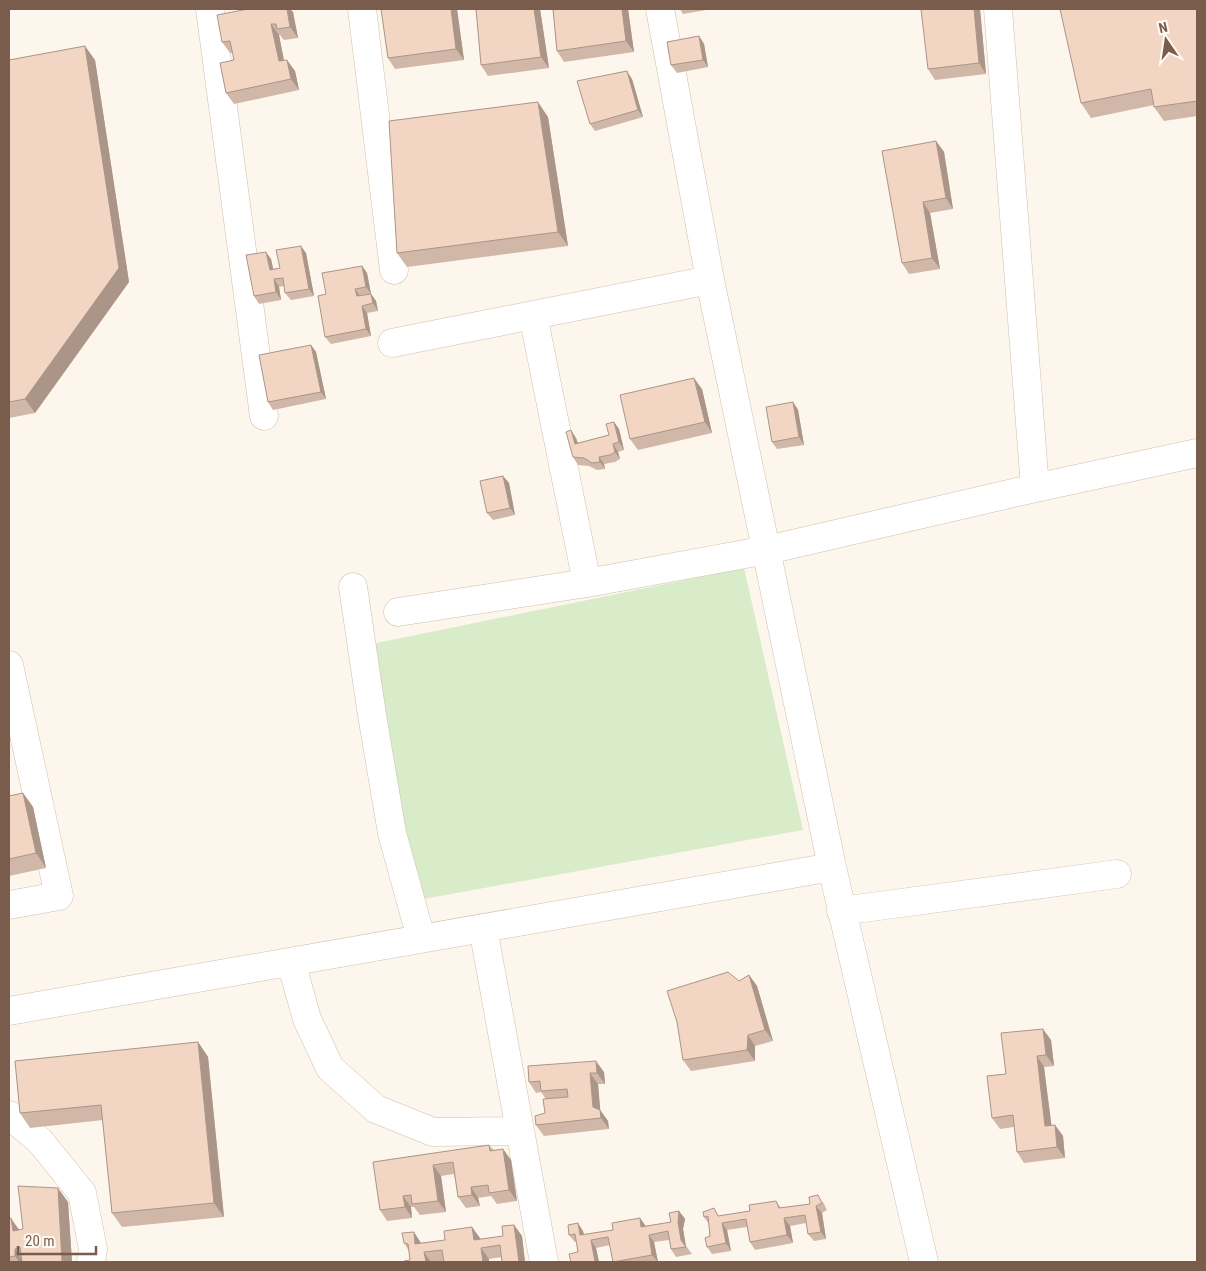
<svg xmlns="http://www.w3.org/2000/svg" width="1206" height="1271" viewBox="0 0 1206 1271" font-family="'Roboto Condensed',sans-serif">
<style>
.green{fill:#d8ecc9}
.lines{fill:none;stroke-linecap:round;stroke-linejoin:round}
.minor-casing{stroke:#d1beb0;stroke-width:29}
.minor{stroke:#fff;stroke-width:28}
.wall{fill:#d1b7a8}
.shaded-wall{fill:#aa9588}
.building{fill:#f3d5c3;stroke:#aa9588}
</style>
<rect width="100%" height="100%" fill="#fdf6ec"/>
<path class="green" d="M744,568l59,262 -385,70 -46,-256z"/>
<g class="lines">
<g class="minor-casing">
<path id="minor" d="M210,9l54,407
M362,9l32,261
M660,9l50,271 122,587 92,395
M998,9l37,479
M533,315l54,268
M392,343l318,-63
M353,587l19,128 20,118 29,105
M398,612l189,-29 180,-33 268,-62 162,-35
M9,665l50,231 -50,9
M841,911l276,-37
M483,928l61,334
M291,962l16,57 23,49 46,41 57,23 87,-1
M9,1011l823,-144
M9,1115l31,26 42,52 11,56 -2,13"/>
</g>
<use href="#minor" class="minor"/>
</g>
<path class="wall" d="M248,9h42l3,3 5,26 -14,2 -4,-5h-1l5,25 11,11 4,19 -65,14 -8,-11 8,-33 -1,-7h-3l-8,-11z
M381,9h76l7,51 -69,9 -7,-11z
M540,9l9,59 -61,8 -7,-11z
M553,9h75l6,43 -70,10 -7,-11z
M680,9h32l-29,5z
M980,9l6,65 -51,6 -7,-11z
M1197,9v107l-33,5 -10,-14v-2l-63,13 -10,-15z
M699,36l5,8 4,23 -31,6 -6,-8z
M9,60h86l34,222 -94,131 -26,5z
M632,79l11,38 -48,14 -5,-7z
M548,117l20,129 -161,21 -10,-14z
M936,141l8,11 9,57 -23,4 10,56 -31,5 -7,-11z
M306,253l8,43 -23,4 -6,-7 -1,-7 -5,1 2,13 -22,4 -5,-8 17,-37 2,10 7,-1z
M362,266l5,7 4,21 5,7 2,10 -11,2 4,23 -40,8 -6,-7 1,-43z
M311,345l5,7 10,47 -53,11 -5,-8z
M702,389l10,44 -74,17 -8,-11z
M793,402l5,8 6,35 -27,4 -5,-7z
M614,422l5,7 5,21 -6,2 2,7 -5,3 -11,2 1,5 -8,1 -8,-4 -11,-1 -5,-8 3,-19 2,5 31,-8z
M503,476l6,7 6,32 -22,5 -6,-7z
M23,793l10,14 13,61 -37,8v-80z
M749,975l8,11 16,55 -18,5v15l-64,10 -8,-11 56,-79z
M1051,1040l3,26 -10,1 7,59 4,-1 8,11 2,22 -41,5 -7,-11 -3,-25 -14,2 -8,-11 14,-44z
M198,1042l10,15 16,160 -102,10 -10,-14 -9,-93 -73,8 -10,-15z
M528,1066l76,6 1,12h-7l2,26 8,11 1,8 -65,7 -8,-11 9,-12 1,-14 -5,-7 -5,1 -7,-11z
M489,1145l5,5 9,-1 8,11 6,41 -20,3 -6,-8 -13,2 2,8 -14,2 -8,-11 -4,-23 -13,2 5,36 -26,3 -6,-8h-3l1,11 -25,3 -7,-11 -7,-48z
M776,1201l5,7 42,-6 4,8 -5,3 4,26 -12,2 -6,-7 -2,-11 -16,3 3,17 -38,7 -5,-8 -3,-15 -20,3 4,21 -19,3 -5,-7 3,-11 -1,-12 -5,-7 16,-1 30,-5z
M68,1202l4,60h-63v-44l11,12 3,-1z
M679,1211l6,8 -2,10 3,17 6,8 -16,3 -5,-8 -2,-9 -15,2 4,20h-45l-3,-17 -14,3 3,14h-28l7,-10 -1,-10h-2l-6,-7 14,-4 1,4 29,-5 27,-12 5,8 26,-4z
M514,1225l8,11 3,26h-23v-5l-13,2v3h-45v-1l-7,1h-33l6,-2 -1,-9 -5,-8h17l24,-3 27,-13 8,12 23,-3z"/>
<path class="shaded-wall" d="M287,9h3l3,3 5,26 -8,-11z
M451,9h6l7,51 -8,-11z
M534,9h6l9,59 -8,-11z
M622,9h6l6,43 -8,-11z
M974,9h6l6,65 -7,-11z
M271,24l8,11 7,37 -7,-11z
M699,36l5,8 4,23 -5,-7z
M85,46l10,14 34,222 -94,131 -10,-14z
M287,60l8,11 4,19 -8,-11z
M627,71l5,8 11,38 -5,-7z
M538,102l10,15 20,129 -10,-14z
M936,141l8,11 9,57 -7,-11z
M923,202l7,11 10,56 -8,-11z
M301,246l5,7 8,43 -5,-7z
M266,252l5,7 4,18 -5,-7z
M362,266l5,7 4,21 -5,-7z
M274,279l5,8 2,13 -5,-8z
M355,289l5,7h-3z
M371,294l5,7 2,10 -5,-8z
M362,306l5,7 4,23 -5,-7z
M311,345l5,7 10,47 -5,-7z
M694,378l8,11 10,44 -7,-11z
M793,402l5,8 6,35 -5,-8z
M614,422l5,7 5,21 -5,-8z
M571,430l5,8 4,13 -5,-7z
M613,444l5,8 2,7 -5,-7z
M599,457l5,7 1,5 -5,-7z
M503,476l6,7 6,32 -5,-7z
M23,793l10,14 13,61 -10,-15z
M749,975l8,11 16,55 -8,-11z
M1043,1029l8,11 3,26 -8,-11z
M748,1035l7,11v15l-8,-11z
M198,1042l10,15 16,160 -10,-14z
M1037,1056l7,11 9,70 -8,-11z
M596,1061l8,11 1,12 -8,-11z
M590,1073l8,11 3,34 -8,-11z
M600,1110l8,11 1,8 -8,-11z
M1055,1125l8,11 2,22 -8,-11z
M503,1149l8,11 6,41 -8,-11z
M433,1165l8,11 5,36 -8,-11z
M471,1187l7,11 2,8 -8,-11z
M58,1188l10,14 4,60h-10z
M403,1196l8,11 1,11 -7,-11z
M816,1206l6,7 4,26 -5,-7z
M679,1211l6,8 -2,10 3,18 -5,-7 -3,-18z
M11,1218l10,15 -8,-2z
M640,1218l5,7 2,9 -6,-7z
M784,1218l6,8 3,17 -6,-8z
M578,1223l5,8 3,12 -6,-8z
M722,1223l5,7 4,21 -5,-8z
M514,1225l8,11 3,26h-6z
M472,1227l8,11 1,10 8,11v3h-6l-9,-22z
M414,1232l7,11 -6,1z
M649,1235l5,7 4,20 -6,-7z
M591,1240l5,8 3,14h-4z
M15,1249l9,13h-5l-4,-6z
M424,1252l7,10h-5z"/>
<path class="building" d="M248,9h39l3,18 -13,2 -1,-5h-5l8,37 8,-1 4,19 -65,14 -6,-30 14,-3 -4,-19 -8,1 -5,-27z
M381,9h70l5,40 -68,9z
M476,9h58l7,48 -60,8z
M553,9h69l4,32 -69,10z
M921,9h53l5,54 -51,6z
M1060,9h137v92l-43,6 -3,-18 -70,14z
M699,36l4,24 -32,5 -4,-23z
M85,46l34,222 -94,131 -16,3v-342z
M627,71l11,39 -48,14 -13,-43z
M538,102l20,130 -161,21 -8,-132z
M936,141l10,57 -23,4 9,56 -30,5 -20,-112z
M301,246l8,43 -24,4 -2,-15 -9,1 2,13 -22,4 -8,-41 20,-3 4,18 10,-2 -4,-18z
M362,266l4,21 -11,2 2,7 14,-2 2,9 -11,3 4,23 -41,8 -7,-41 8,-2 -4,-21z
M311,345l10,47 -53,10 -9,-47z
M694,378l11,44 -75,17 -10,-44z
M793,402l6,35 -27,5 -6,-35z
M614,422l5,20 -6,2 2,8 -5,3 -11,2 1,5 -8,1 -8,-5 -11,-1 -7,-25 5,-2 4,14 34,-9 -3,-11z
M503,476l7,32 -23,5 -7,-32z
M23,793l13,60 -27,6v-63z
M728,972l11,9 10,-6 16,55 -17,5 -1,15 -64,10 -6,-38 -10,-31z
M1043,1029l3,26 -9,1 8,70 10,-1 2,22 -40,5 -4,-37 -21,3 -5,-42 19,-2 -5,-41z
M198,1042l16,161 -102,10 -11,-108 -81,8 -5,-52z
M596,1061l1,12h-7l3,34 7,3 1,8 -65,7 -1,-9 10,-3 -2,-14 25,-2 -1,-8 -26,2 -1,-10 -11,1 -1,-16z
M489,1145l1,6 13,-2 6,41 -20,3 -1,-8 -17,2 1,8 -14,2 -5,-35 -20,3 5,36 -26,3 -1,-9 -8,1 2,11 -25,3 -7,-48z
M18,1186l40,2 4,74h-40l-2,-15 -5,2v7l-6,1v-39h2l2,13 10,-2z
M818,1195l4,8 -6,3 5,26 -13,2 -3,-19 -21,3 3,17 -37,7 -4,-23 -24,4 4,20 -19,4 -2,-9 5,-2 -2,-20 -4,1 -1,-5 11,-4 4,8 32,-5 -1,-6 27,-4 3,7 31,-4 -1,-7z
M679,1211l-1,11 3,18 5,7 -15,2 -3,-18 -19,4 3,20 -39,7 -5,-25 -17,3 4,22h-24l-2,-8 9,-2 -3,-18 -6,1 -1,-10 10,-2 2,12 33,-5 -1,-7 28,-5 1,9 30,-5 -2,-9z
M514,1225l5,37h-17l-2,-17 -19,3 2,14h-39l-2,-12 -18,2 2,10h-22v-1l6,-1 -2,-16 -4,-1 -2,-10 12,-1 1,12 30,-4 -1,-9 28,-4 2,13 29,-4 -1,-10z"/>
<rect width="1206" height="1271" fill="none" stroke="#7a5c4d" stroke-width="20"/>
<g transform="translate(1166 40) rotate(347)" stroke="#fffaf3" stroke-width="4" paint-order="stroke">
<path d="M0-4L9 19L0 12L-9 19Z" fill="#7a5c4d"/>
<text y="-8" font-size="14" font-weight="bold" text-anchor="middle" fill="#7a5c4d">N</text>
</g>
<path d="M18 1246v8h78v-8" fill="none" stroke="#7a5c4d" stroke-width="2.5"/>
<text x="25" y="1246" font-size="15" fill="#7a5c4d" stroke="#fffaf3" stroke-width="4" paint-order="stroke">20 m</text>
</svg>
